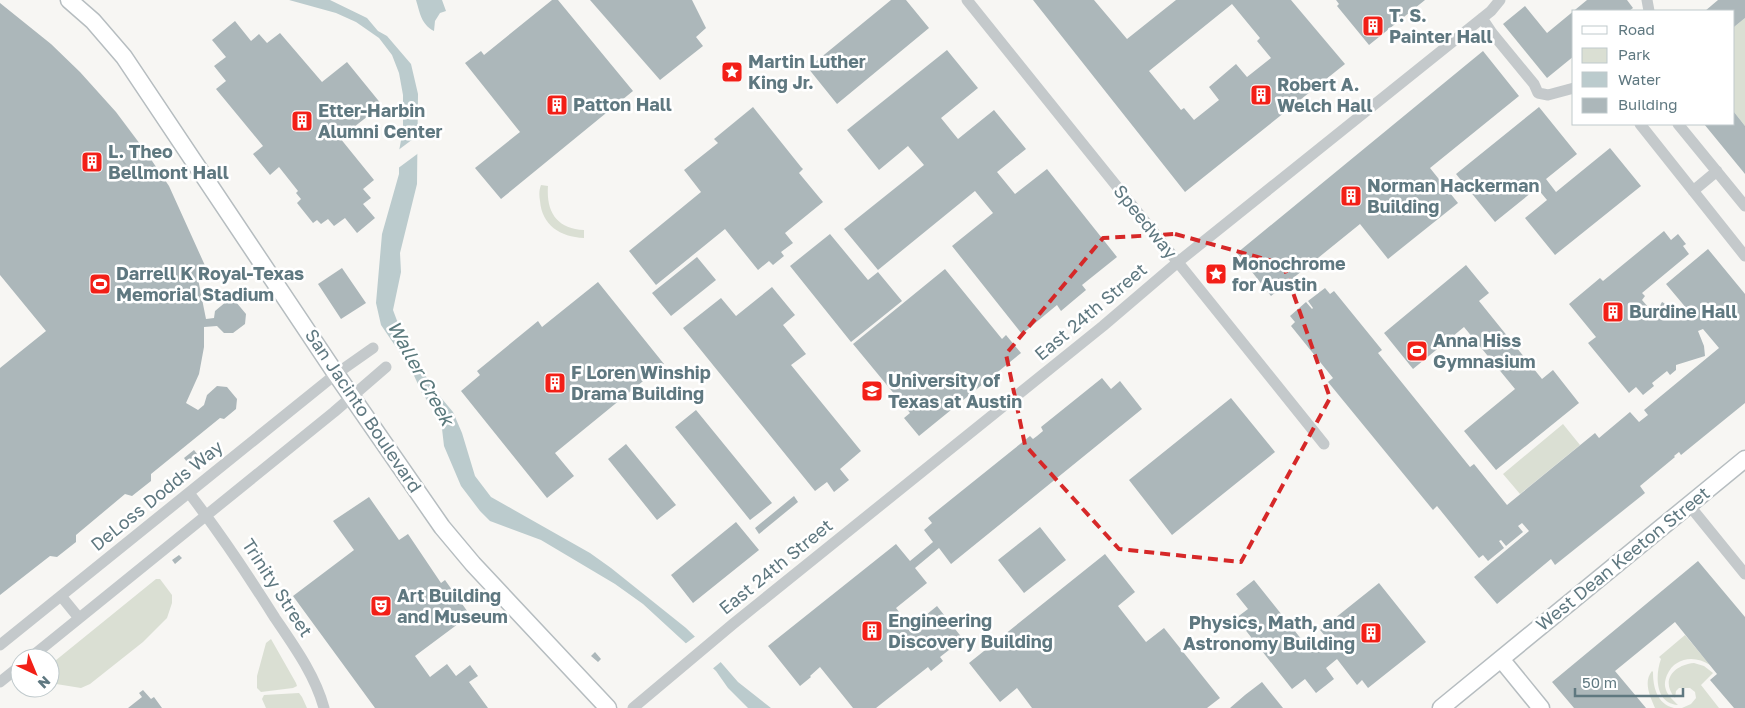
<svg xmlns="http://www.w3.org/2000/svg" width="1745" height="708" viewBox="0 0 1745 708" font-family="'Golos Text',sans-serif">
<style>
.green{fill:#dadfd3}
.water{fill:#bbcbcd}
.pier{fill:#f7f6f3}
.building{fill:#acb7ba;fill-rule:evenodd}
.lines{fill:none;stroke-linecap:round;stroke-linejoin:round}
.secondary-casing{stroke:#b6bdc0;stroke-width:19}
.street{stroke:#c4c9cb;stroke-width:11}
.secondary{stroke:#fff;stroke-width:16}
.marked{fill:none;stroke:#d62828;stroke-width:4;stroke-dasharray:10 6;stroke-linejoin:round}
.labels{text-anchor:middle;stroke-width:5;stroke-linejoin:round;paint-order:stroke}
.poi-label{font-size:18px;font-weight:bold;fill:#5f7880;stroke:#fff;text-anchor:start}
.street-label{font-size:18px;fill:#5f7880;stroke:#fff}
.water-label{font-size:19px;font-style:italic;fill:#5a797c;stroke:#fff}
</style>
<rect width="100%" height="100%" fill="#f7f6f3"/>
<path class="green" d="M1745,18v108l-11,-14v-85z
M541,185l7,1c-2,26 9,43 36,44v8c-24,-1 -42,-13 -44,-37 -1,-6 -1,-11 1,-16z
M1563,424l17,21 -60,49 -17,-20z
M156,579h4l12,16v8l-5,15 -24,24 -53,42 -9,4 -31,-5v-18z
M1685,635l25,30c-15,-10 -35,-8 -43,10 -2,5 -3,10 -1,15 2,6 8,11 12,15 -23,-1 -23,-30 -17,-46l-2,-2z
M271,639l25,44 1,3 -4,2 -32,4 -4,-4v-12l9,-33z
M1694,663l10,3 9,7 -12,12 18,23h-37l9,-4 5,-6 -1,-6 -5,-4h-11l-3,3 -1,7c-15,-18 -1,-33 19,-35z
M1652,671l1,1c0,15 4,32 21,36h-19c-5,-12 -12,-26 -3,-37z
M299,693l3,4 5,11h-41l-4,-9 2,-4z"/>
<path class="water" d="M289,0h41l37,18 11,13 9,5 24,28 7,30 -1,90 -17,69 1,19 -8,38 9,24 30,53 21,25 9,21 13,43 16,21 99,56 21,15 75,60 32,31 20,23 33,26h-23l-20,-20 -12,-17 -73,-67 -28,-20 -74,-44 -51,-19 -10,-10 -19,-25 -17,-40 -3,-26 -19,-27 -11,-24 -30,-44 -5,-22 6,-69 17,-60v-23l4,-21v-35l-4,-22 -7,-18 -13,-17 -23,-16 -20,-9z
M416,0h26l4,11 -6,2 -5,8 -1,10c-13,-7 -14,-18 -18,-31z"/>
<path class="pier" d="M421,133l-1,19 -23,17v-18z
M697,635l25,26 -11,9 -26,-26z"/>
<path class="building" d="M552,0h6l75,91 -132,108 -26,-31 45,-36 -55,-69 16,-12 3,4z
M590,0h102l14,28 -10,9 7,9 -43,34z
M891,0h15l23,28 -92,76 -29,-36z
M1033,0h61l33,39 49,-39h115l54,64 -160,128zM1232,4l28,34 -3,3 14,17 -24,19 -11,-13 -27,23 10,13 -25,20 -10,-12 -3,2 -32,-39z
M1336,0h89l-56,45 -32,-39 2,-2z
M1587,0h40l6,8 -4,3h-55v45l-27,22 -44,-54 22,-18 22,27z
M1718,0h27v18l-11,9v-16h-29z
M0,3l51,41 29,28 36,40 30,40 23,34 38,84 -10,4 9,45 8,-1 1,-7 12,-10 9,1 10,12 -1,10 -12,9h-9l-7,-7 -13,1v20l-5,27 -13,29 12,7 6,-5 3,-10 10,-9 10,1 10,12 -1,10 -12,10 -4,-1 -69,56v7l-19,15 -7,-2 -49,41v7l-19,15 -7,-1 -50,39v-227l46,-37 -46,-56z
M235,21l16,20 8,-7 8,9 13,-10 42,49 25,-20 35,43 -42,33 34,42 -11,9 8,9 -8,6 12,14 -18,15 -12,-15 -11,8 -6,-7 -7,5 -4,-4 -4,3 -16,-20 4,-4 -5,-6 2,-2 -19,-24 -9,8 -17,-21 10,-8 -47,-57 10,-8 -12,-15 12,-9 -14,-17z
M947,50l31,38 -37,30 17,21 36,-29 32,39 -29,23 18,22 32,-25 70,88 -35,28 4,5 -12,10 -13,11 -4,-6 -35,29 -70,-88 41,-33 -18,-22 -97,79 -34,-41 80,-64 -16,-19 -29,24 -32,-40z
M1483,51l36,45 -89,72 28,35 -70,56 -28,-35 -89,72 -34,-43z
M753,107l48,60 2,2 -4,4 24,29 -38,31 8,10 -12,9 3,4 -11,9 -4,-4 -11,9 -33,-41 -69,56 -27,-34 72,-59 -17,-22 34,-27 -4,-4z
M1539,107l38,47 -31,25 10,13 54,-44 31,38 -86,69 -30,-37 22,-18 -10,-12 -42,34 -39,-48z
M1734,112l11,14v48l-41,-50h30z
M1664,231l7,9 7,-6 8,10 -3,2 6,8 -47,39 3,3 -3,4 13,15 7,-13 22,12 3,-5 -21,-25 42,-35 37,45v109l-64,52 -2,-3 -5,4 1,1 -35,29 5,7 -90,72 -4,-6 -54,45 -23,-27 55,-46 -7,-8 -4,3 5,6 -17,14 -5,-6 -2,1 5,7 -16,13 -5,-6 -4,3 -42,-52 -4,4 -105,-128 5,-4 -42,-52 4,-4 -5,-6 16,-14 6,7 1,-1 -5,-7 17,-13 5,6 4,-3 48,59 -4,3 92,114 4,-3 33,41 88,-72 4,5 31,-26 9,10 9,-7 -4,-5 75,-62 -16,-19 -5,2 6,15 1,10 -29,9v5l-6,5 -3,-4 -15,12 2,3 -11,9 -7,-8 -7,6 -41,-50 8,-6 -27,-33 31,-26 3,3z
M830,234l38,46 10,-8 24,29 -51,41 -61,-76z
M697,257l19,23 -45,36 -19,-23z
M1466,265l23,28 -10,8 63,78 11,-9 26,33 -83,67 -32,-39 51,-42 -51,-62 -51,42 -29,-36z
M342,268l24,35 -25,16 -23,-35z
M945,269l57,70 4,-4 15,18 -102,83 -15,-18 6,-5 -57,-69z
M598,282l66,82 -109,89 19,23 -27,22 -86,-107 19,-16 -3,-4 61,-50 4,6z
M772,287l23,28 -12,10 23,29 -15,11 70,86 -21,18 9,11 -15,12 -7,-10 -12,9 -132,-163 38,-30 15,18z
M1102,378l9,11 9,-8 22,28 -191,155 -12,-16 -24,20 12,15 -31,25 11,14 4,-3 4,5 22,-18 26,33 -23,18 3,4 -12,10 -3,-4 -52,41h-23l-33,-41 -10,9 1,1 -11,9 -32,-40 128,-102 14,17 23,-19 -9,-12 8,-7 -4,-5 102,-82 3,3 4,-3 6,-5 -2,-4z
M1231,398l44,54 -103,83 -43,-55z
M696,410l76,93 -22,17 -75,-93z
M626,444l50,61 -19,15 -49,-61z
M194,450l3,4 -10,8 -3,-4z
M794,496l4,6 -39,32 -4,-6z
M369,497l30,43 9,-6 33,49 4,-3 25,35 -55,41 15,21 17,-13 9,12 14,-11 8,11 -9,6 19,26h-113l-82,-112 61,-46 -21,-29z
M736,522l23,28 -66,53 -22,-28z
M1040,527l26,33 -42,33 -26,-33z
M1105,554l30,38 -17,14 28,36 18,-14 56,70 -13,10h-175l-15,-20 -17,14 -31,-39z
M179,555l3,3 -7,6 -3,-4z
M1698,561l47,56v91h-11l-24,-28 7,-6 -42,-52 -60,49 31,37h-72l-22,-26z
M1254,580l56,70 16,-13 -6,-7 59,-47 47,59 -58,46 -6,-8 -5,5 -20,-26 -11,9 8,11 -18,14 -11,-14 -13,10 -56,-71 12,-9 -12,-15z
M595,652l6,7 -3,3 -7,-6z
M1262,682l21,26h-53l15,-13z
M143,690l8,9 3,-2 8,11h-34l14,-11 -3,-4z"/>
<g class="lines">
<g class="secondary-casing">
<path id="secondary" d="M69,0l24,21 31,36 212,317 106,153 31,37 135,144
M1501,659l40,49
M1441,708l304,-249"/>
</g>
<path class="street" d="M967,0l357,444
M1647,0l2,11
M1482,18l10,15 42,51 4,9 10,2 26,-7
M1640,124l105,132
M1678,124l67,82
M1693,191l24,-20
M189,493c31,40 59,82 86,125 19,28 40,57 49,90
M1689,505l56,69
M61,596l18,22
M0,645l336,-271 37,-26
M30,658l304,-246 52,-45
M0,682l20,-16
M633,708l100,-84 370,-298 75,-64 313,-251 9,-11"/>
<use href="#secondary" class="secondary"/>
</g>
<path class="marked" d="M1175,234l108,30 47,134 -89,164 -122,-13 -94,-104 -19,-91 97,-116z"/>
<defs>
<g id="building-square" transform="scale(1.125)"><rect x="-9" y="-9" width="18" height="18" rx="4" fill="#f21f17" stroke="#fff"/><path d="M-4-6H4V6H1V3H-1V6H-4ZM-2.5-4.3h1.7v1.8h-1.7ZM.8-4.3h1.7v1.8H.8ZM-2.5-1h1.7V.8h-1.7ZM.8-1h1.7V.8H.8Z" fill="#fff"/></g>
<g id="sight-square" transform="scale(1.125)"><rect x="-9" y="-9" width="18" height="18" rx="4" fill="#f21f17" stroke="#fff"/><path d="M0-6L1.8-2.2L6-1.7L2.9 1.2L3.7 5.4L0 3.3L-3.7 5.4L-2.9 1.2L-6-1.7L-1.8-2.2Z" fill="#fff"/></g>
<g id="stadium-square" transform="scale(1.125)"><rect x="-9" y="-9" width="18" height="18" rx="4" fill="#f21f17" stroke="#fff"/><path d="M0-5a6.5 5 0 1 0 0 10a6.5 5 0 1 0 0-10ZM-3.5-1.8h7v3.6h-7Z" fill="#fff"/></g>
<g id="university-square" transform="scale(1.125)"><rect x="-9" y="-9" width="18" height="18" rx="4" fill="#f21f17" stroke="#fff"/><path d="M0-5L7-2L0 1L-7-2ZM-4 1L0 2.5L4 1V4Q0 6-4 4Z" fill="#fff"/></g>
<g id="theatre-square" transform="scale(1.125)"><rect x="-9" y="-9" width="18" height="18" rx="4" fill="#f21f17" stroke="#fff"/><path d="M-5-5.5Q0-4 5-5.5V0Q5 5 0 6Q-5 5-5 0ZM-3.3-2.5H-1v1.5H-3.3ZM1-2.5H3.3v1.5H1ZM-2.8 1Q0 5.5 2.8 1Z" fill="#fff"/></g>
</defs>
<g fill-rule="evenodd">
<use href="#building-square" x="1373" y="26"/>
<use href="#sight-square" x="732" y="72"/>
<use href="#building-square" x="1261" y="95"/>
<use href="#building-square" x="557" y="105"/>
<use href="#building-square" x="302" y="121"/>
<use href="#building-square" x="92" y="162"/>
<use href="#building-square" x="1351" y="196"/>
<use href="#sight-square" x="1216" y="274"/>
<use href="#stadium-square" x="100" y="284"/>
<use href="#building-square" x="1613" y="312"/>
<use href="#stadium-square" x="1417" y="351"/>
<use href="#building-square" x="555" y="383"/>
<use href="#university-square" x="872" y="391"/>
<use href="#theatre-square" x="381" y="606"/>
<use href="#building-square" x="872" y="631"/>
<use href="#building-square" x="1371" y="633"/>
</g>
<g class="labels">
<g class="poi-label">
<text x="1389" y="22">T. S.<tspan x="1389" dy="21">Painter Hall</tspan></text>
<text x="748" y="68">Martin Luther<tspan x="748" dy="21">King Jr.</tspan></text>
<text x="1277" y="91">Robert A.<tspan x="1277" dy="21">Welch Hall</tspan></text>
<text x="573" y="111">Patton Hall</text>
<text x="318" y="117">Etter-Harbin<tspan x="318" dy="21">Alumni Center</tspan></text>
<text x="108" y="158">L. Theo<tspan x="108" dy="21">Bellmont Hall</tspan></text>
<text x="1367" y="192">Norman Hackerman<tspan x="1367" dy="21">Building</tspan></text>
<text x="1232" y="270">Monochrome<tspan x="1232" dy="21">for Austin</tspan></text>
<text x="116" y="280">Darrell K Royal-Texas<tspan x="116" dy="21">Memorial Stadium</tspan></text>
<text x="1629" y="318">Burdine Hall</text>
<text x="1433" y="347">Anna Hiss<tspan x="1433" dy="21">Gymnasium</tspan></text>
<text x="571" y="379">F Loren Winship<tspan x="571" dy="21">Drama Building</tspan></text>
<text x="888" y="387">University of<tspan x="888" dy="21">Texas at Austin</tspan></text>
<text x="397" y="602">Art Building<tspan x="397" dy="21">and Museum</tspan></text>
<text x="888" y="627">Engineering<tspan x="888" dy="21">Discovery Building</tspan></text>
<text x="1355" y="629" text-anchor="end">Physics, Math, and<tspan x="1355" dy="21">Astronomy Building</tspan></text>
</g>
<g class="street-label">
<text transform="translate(1145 222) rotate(51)" y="6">Speedway</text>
<text transform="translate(1091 312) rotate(-40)" y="6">East 24th Street</text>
<text transform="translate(363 411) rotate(56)" y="6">San Jacinto Boulevard</text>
<text transform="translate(157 496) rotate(-39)" y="6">DeLoss Dodds Way</text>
<text transform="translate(1623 559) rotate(-39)" y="6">West Dean Keeton Street</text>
<text transform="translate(776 567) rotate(-39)" y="6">East 24th Street</text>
<text transform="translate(277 588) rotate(57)" y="6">Trinity Street</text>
</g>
<g class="water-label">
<text transform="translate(421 373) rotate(61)" y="7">Waller Creek</text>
</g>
</g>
<rect x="1572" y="10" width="162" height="115" fill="#ffffff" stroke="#bfc9cc"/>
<rect x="1582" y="26" width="25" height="8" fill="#ffffff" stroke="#bfc9cc"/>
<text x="1618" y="35" font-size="15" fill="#5f7880">Road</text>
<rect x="1582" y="48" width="25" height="15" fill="#dadfd3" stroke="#bfc9cc"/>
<text x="1618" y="60" font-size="15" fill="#5f7880">Park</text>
<rect x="1582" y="72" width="25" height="15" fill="#bbcbcd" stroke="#bfc9cc"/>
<text x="1618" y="85" font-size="15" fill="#5f7880">Water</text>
<rect x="1582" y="98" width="25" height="15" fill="#acb7ba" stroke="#bfc9cc"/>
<text x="1618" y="110" font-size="15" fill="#5f7880">Building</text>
<g transform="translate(35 673) rotate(136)"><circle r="24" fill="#ffffff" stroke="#bfc9cc"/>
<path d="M0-4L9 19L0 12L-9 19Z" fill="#f21f17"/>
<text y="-8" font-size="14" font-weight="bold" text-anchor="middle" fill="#5f7880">N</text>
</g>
<path d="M1575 688v8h108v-8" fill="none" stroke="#5f7880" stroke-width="2.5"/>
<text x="1582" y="688" font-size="15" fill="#5f7880" stroke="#ffffff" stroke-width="4" paint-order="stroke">50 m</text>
</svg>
